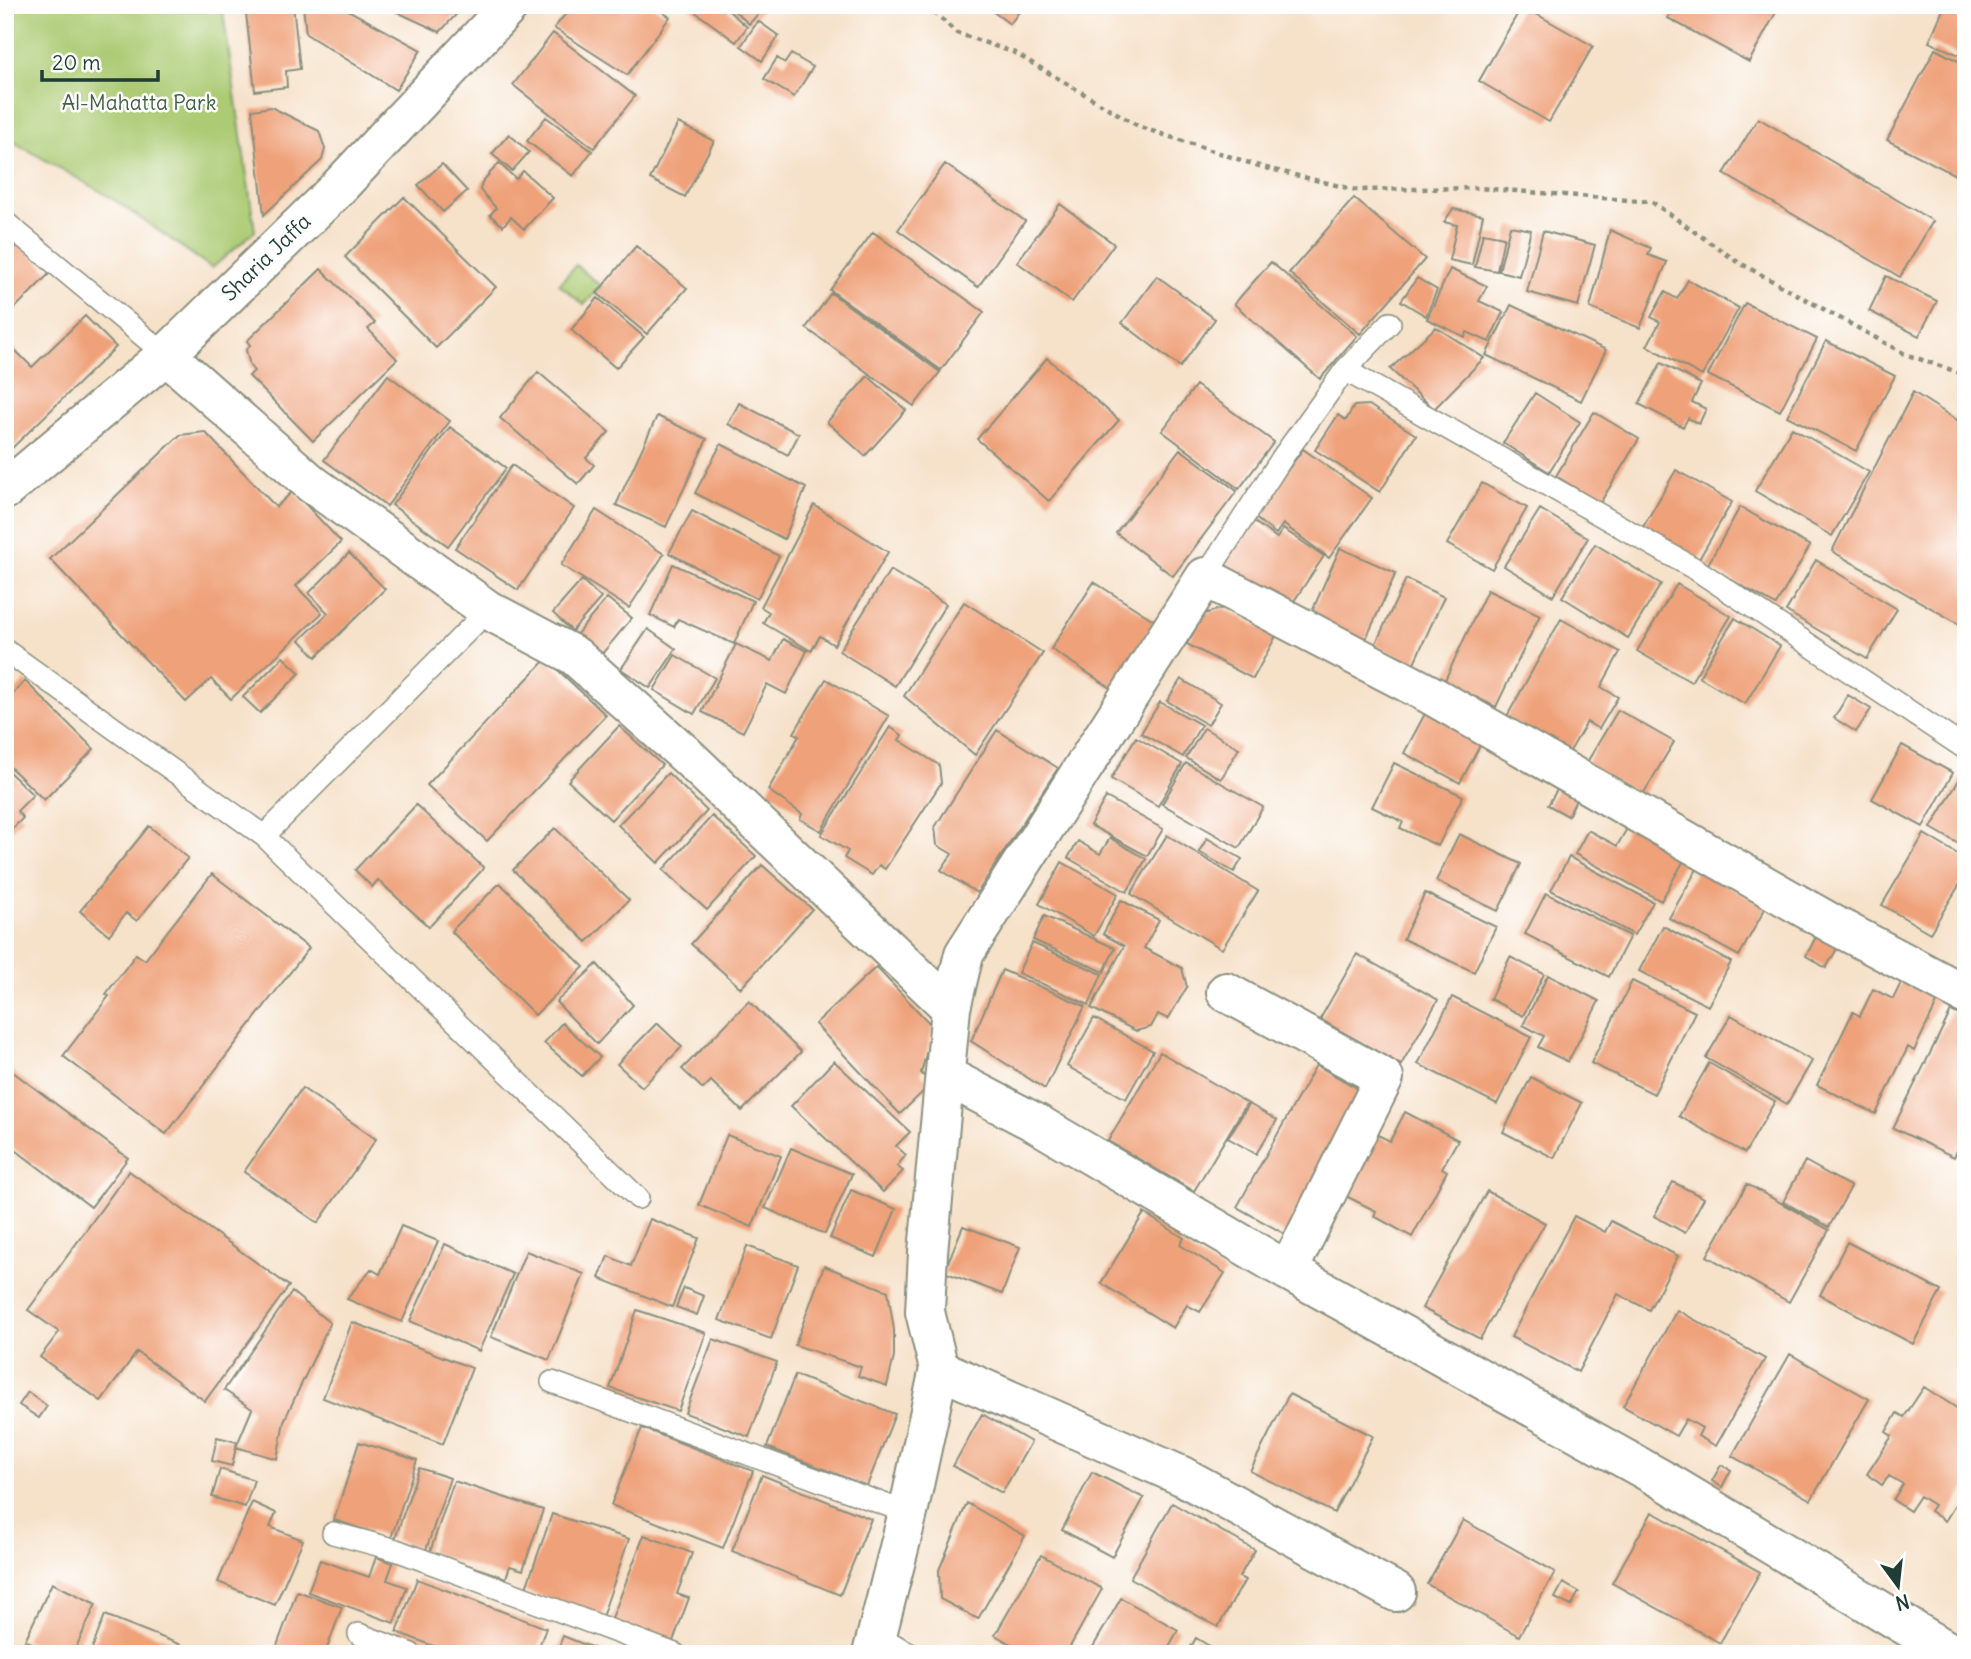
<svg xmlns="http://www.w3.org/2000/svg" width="1971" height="1659" viewBox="0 0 1971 1659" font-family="Delius,sans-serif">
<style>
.green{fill:#accb73;stroke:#668454;stroke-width:2}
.building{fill:#efa179}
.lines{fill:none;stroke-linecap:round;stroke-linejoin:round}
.service-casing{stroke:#8a8f7e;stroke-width:24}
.minor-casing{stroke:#8a8f7e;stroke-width:42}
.tertiary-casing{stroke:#8a8f7e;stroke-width:42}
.path{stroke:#8a8f7e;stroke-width:4.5;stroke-dasharray:5 5;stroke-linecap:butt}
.service{stroke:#fff;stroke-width:21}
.minor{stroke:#fff;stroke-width:38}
.tertiary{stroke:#fff;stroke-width:38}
.labels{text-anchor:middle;stroke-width:5;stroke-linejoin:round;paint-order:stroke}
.park-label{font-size:21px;fill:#426044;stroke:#fff}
.street-label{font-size:21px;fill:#1f3d34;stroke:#fff}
</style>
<rect width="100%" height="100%" fill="#fff"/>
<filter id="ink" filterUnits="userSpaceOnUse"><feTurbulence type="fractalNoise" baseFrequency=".0143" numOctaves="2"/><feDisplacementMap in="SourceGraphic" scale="14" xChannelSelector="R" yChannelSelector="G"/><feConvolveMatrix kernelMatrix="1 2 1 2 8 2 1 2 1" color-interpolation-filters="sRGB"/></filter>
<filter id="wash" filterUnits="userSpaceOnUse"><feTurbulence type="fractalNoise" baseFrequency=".00686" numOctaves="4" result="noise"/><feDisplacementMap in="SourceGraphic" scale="28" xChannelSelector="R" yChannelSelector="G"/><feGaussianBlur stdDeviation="1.57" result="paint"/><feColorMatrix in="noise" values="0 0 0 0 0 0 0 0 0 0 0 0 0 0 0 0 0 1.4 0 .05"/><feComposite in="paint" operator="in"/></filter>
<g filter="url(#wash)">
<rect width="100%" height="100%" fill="#f6e1c9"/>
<path class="green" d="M5,5h217l33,226 -43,37 -102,-71 -105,-60z
M576,265l25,21 -17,19 -25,-21z"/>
<g id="blocks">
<path class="building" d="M245,5h48l7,64 -14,2 1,16 -32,4z
M303,5h36l82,45 -25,40 -90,-56z
M382,5h83l-25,27z
M573,5h79l18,12 -43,58 -73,-47z
M686,5h36l25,22 -11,15z
M728,5h38l-17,19z
M984,5h40l-14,19z
M1675,5h105l-31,57 -81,-44z
M1945,5h21v53l-37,-16z
M1522,6l71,40 -44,76 -70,-41z
M758,21l21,15 -17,25 -21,-15z
M553,33l82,63 -41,52 -81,-63z
M1935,49l31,16v105l-5,8 -74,-38z
M791,54l22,13 -19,30 -30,-18 13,-21 8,5z
M271,107l48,24 6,18 -3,11 -58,55 -12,-105z
M546,117l46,34 -19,25 -46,-35z
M1758,118l175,103 -33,56 -176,-103z
M678,123l36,18 -29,56 -35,-18z
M509,134l20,18 -17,19 -20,-17z
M499,163l17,16 7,-8 30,27 -29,31 -13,-12 -8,9 -13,-11 6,-7 -16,-18 2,-8z
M442,164l25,27 -24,21 -25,-27z
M945,164l80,57 -47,66 -80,-57z
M404,197l92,90 -60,61 -91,-91z
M1354,198l71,61 -65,75 -71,-61z
M1060,204l54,40 -42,58 -55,-40z
M1453,209l30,6 -11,50 -23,-5 8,-35 -13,-3z
M1510,226l21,4 -12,46 -20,-5z
M1610,230l41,18 -3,7 19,7 -27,66 -50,-20z
M1543,231l52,14 -17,61 -51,-14z
M873,232l111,80 -43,58 -111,-80z
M1483,233l21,4 -7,34 -22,-4z
M20,243l30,30 -45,45v-59z
M636,246l51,42 -40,46 -50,-41z
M1271,262l86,74 -37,43 -86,-75z
M321,269l54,54 -7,6 29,30 -84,82 -64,-65 5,-5 -4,-5 -4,-16 4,-5 -3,-4z
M1450,269l37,17 -8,15 24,11 -14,30 -22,-10 -2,5 -38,-18z
M1157,276l58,43 -35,48 -58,-44z
M1886,276l51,25 -18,35 -50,-25z
M1417,278l20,12 -11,26 -25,-15z
M1688,280l51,28 -37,68 -55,-30 13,-24 -9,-5 14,-25 12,7z
M831,293l109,79 -26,34 -108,-78z
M598,298l46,39 -28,31 -45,-38z
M1745,303l72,36 -37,72 -72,-36z
M1511,305l95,45 -25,51 -95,-46z
M85,316l31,31 -111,108v-115l27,27z
M1436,327l48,31 -50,51 -44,-40z
M1826,341l69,35 -39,75 -69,-35z
M1047,358l72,62 -70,81 -72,-62z
M1661,363l40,21 -9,18 14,7 -7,15 -11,-6 -5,9 -44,-23z
M538,372l71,60 -23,26 8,7 -16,19 -78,-66z
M388,375l62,46 -63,85 -63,-46z
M868,376l38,34 -41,46 -38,-34z
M1196,385l78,57 -35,47 -77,-58z
M1913,392l53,34v202l-134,-77z
M1535,393l45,29 -31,50 -46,-29z
M739,403l60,31 -11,21 -60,-31z
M1369,405l47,30 -36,57 -65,-42 23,-35 8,5 8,-14z
M1594,412l45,27 -39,64 -44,-27z
M657,416l50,23 -41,88 -50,-22z
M450,427l56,41 -58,78 -56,-41z
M1792,428l77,44 -37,64 -77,-45z
M205,432l71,75 17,-16 48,51 -45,44 26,27 -91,86 -20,-20 -25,23 -136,-143 130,-124z
M721,444l85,44 -22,51 -89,-46z
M1180,449l57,42 -64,85 -57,-43z
M1303,449l69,49 -43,60 -46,-34 -7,10 -22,-17z
M512,465l62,43 -56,82 -63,-42z
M1676,470l56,32 -33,57 -56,-32z
M1482,483l45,25 -35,61 -45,-25z
M814,505l74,47 -54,93 -14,-9 -9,15 -48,-28 6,-11 -8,-5z
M1740,507l70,39 -34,59 -69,-39z
M1540,509l48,29 -35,58 -49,-30z
M596,510l68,44 -35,54 -68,-43z
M692,511l87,45 -22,43 -88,-46z
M1250,519l27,19 6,-9 41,27 -34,51 -71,-41z
M1595,544l66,40 -33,54 -66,-41z
M1340,548l56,25 -31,68 -55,-25z
M349,553l36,36 -69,68 -16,-17 28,-27 -19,-20z
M1816,560l81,49 -30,50 -81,-48z
M673,564l80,37 -19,43 -56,-25 -4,8 -24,-12z
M890,570l56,34 -51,82 -56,-35z
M1406,579l38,18 -30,66 -39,-18z
M582,580l19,18 -29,33 -19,-18z
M1094,582l61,39 -44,67 -60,-39z
M1677,584l54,32 -40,66 -54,-31z
M1487,590l53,25 -44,92 -52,-25z
M607,598l25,20 -31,37 -25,-20z
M964,602l79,51 -68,102 -71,-59z
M1223,608l53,28 -23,43 -66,-35 17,-30z
M1735,618l45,28 -35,58 -46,-27z
M1561,619l59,33 -19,35 17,10 -19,32 -12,-7 -18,31 -63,-35z
M648,629l28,20 -26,39 -29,-19z
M783,639l24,12 -21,43 -19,-10 -24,48 -41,-20 34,-68 36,17z
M675,655l40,23 -21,36 -40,-24z
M283,657l17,16 -40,40 -17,-16z
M546,659l60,56 -119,126 -60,-56z
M826,679l63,37 -68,115 -21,-12 2,-5 -34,-24 31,-54 -5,-3z
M1181,679l40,24 -13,22 -41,-24z
M25,681l69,68 -50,51 -39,-38v-60z
M1848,695l23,14 -15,23 -22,-14z
M1160,702l41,23 -18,32 -42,-24z
M1428,708l56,30 -24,45 -56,-30z
M1618,710l56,32 -32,54 -56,-32z
M619,726l43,39 -51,55 -43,-39z
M890,727l12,8 -3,5 40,25 2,18 -56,86 -6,-4 -7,10 -28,-17 4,-7 -27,-16z
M1204,728l35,20 -18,31 -35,-21z
M997,730l61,38 -81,125 -36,-23 11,-16 -15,-9 -2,-18z
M1136,737l46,27 -24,42 -47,-27z
M1902,745l51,28 -30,54 -51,-28z
M1186,763l77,44 -24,41 -77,-44z
M1394,763l69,33 -25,50 -38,-18 3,-6 -31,-15z
M5,768l28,27 -16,16 6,7 -18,18z
M1966,768v80l-35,-20z
M668,773l39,38 -49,52 -40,-38z
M1558,788l19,10 -9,18 -20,-11z
M1106,797l57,32 -16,27 -57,-31z
M416,805l68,63 -55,59 -51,-47 -6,7 -17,-17z
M712,816l44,40 -49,54 -44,-40z
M1629,825l57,32 -25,44 -86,-47 13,-24 29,16z
M149,826l39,32 -51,63 -11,-8 -17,22 -29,-24z
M555,828l74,72 -42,42 -74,-72z
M1459,834l62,30 -23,47 -62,-30z
M1924,834l42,25v15l-36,59 -48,-28z
M1167,835l91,56 -36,58 -91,-55z
M1110,838l36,21 -19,33 -59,-34 10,-17 22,13z
M1207,838l35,21 -8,13 -35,-20z
M1569,857l84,45 -19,33 -83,-45z
M1062,862l56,32 -24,42 -55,-32z
M762,865l50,44 -71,79 -50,-44z
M1697,869l69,38 -27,49 -70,-38z
M212,874l97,74 -143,186 -103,-78 46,-60 -3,-2 30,-40 9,6z
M500,883l84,84 -49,48 -84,-84z
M1425,893l71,34 -22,45 -71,-33z
M1546,893l84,43 -21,41 -84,-43z
M1121,900l38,20 -15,28 38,20 5,19 -19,32 -10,-5 -7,13 -15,4 -45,-23 33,-62 -21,-12z
M1044,916l71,32 -11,24 -71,-32z
M1663,926l68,36 -23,44 -69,-35z
M1818,933l21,12 -13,23 -20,-12z
M1032,943l70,31 -13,31 -71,-32z
M1966,944v19l-8,-4z
M1357,954l81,46 -37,65 -81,-46z
M1510,957l34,17 -21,42 -33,-17z
M597,964l36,41 -36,39 -41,-42z
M876,967l57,60 -12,46 10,11 -31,30 -85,-90z
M1002,970l83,36 -40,83 -74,-48z
M1906,973l37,18 -29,60 -6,-4 -32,67 -59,-29 36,-73 7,4 13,-27 20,10z
M1548,975l51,26 -31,61 -30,-15 6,-11 -21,-11z
M1632,981l63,31 -41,82 -63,-31z
M1452,997l79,40 -34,67 -79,-40z
M749,1001l52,51 -59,59 -31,-30 -8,8 -21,-20z
M1951,1011l15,7v115l-12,24 -61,-29z
M1731,1015l81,46 -25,43 -81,-46z
M1094,1018l59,33 -27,48 -59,-33z
M562,1023l38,34 -18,19 -38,-33z
M657,1023l25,24 -40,40 -25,-23z
M1160,1052l87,51 -53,88 -86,-50z
M834,1061l76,71 -14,14 10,9 -9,11 6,5 -20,21 -92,-86z
M1709,1063l66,38 -30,52 -66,-37z
M1316,1065l53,30 -79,142 -53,-30z
M5,1066l123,92 -37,49 -86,-65z
M1531,1077l51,26 -28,55 -51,-26z
M302,1088l74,51 -58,84 -74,-51z
M1249,1104l28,16 -21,34 -28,-16z
M1405,1112l53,28 -16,28 5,3 -35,66 -38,-21 2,-5 -32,-16 32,-61 14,7z
M727,1135l54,21 -29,71 -53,-22z
M791,1148l61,26 -27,60 -60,-26z
M1805,1161l46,26 -22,40 -46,-25z
M129,1171l160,115 -84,115 -68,-49 -36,49 -61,-44 19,-25 -31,-22z
M1673,1182l31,16 -19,35 -31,-17z
M1747,1184l82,46 -40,72 -82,-46z
M851,1190l45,19 -20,48 -46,-19z
M1487,1191l58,32 -65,116 -58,-31z
M1144,1213l40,25 -4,7 45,28 -25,39 -13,-7 -14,23 -72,-45z
M1574,1216l31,16 6,-11 67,35 -29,54 -31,-16 -40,78 -67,-35z
M650,1219l49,19 -27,69 -73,-29 9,-22 23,10z
M401,1226l37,15 -36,81 -55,-23 24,-30 9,5z
M963,1226l57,21 -18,47 -58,-22z
M1847,1242l94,49 -28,53 -93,-49z
M445,1244l68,30 -34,77 -69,-30z
M747,1246l51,19 -27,74 -52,-19z
M526,1251l58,23 -35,86 -58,-23z
M824,1266l64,25 6,39v27l-7,29 -29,-10 3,-9 -66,-22z
M684,1288l20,8 -7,19 -21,-8z
M292,1292l38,31 -46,98 -7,38 -41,-12 16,-38 -28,-19z
M637,1310l69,23 -28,78 -68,-23z
M1677,1310l88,49 -49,87 -18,-10 4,-8 -16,-9 -10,17 -53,-30z
M352,1322l120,46 -29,76 -120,-46z
M713,1339l64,23 -28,75 -64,-24z
M1790,1354l79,45 -58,101 -79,-44z
M795,1375l100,39 -28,72 -100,-39z
M1924,1387l42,27v74l-21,33 -15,-10 4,-6 -14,-9 -10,15 -17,-11 10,-16 -14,-8 -7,9 -15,-11 25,-38 -6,-4 11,-19 7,4z
M28,1392l19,14 -8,12 -20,-13z
M1289,1394l84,42 -39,77 -84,-42z
M982,1414l49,28 -29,51 -49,-27z
M642,1428l111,43 -30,77 -112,-43z
M217,1437l20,5 -5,24 -20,-5z
M359,1442l58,18 -26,78 -57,-18z
M1721,1465l10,5 -9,17 -10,-6z
M419,1468l31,10 -24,72 -31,-11z
M220,1469l34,11 -9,27 -33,-10z
M1092,1472l52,26 -32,59 -50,-27z
M762,1475l109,44 -31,76 -108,-44z
M454,1481l89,29 -20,60 -13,-4 -4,12 -76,-26z
M252,1502l24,11 -6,14 33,13 -28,65 -57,-23z
M967,1503l58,33 -47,83 -38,-20 -1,-29z
M1172,1503l83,47 -16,27 6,3 -27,47 -88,-49z
M1652,1512l108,60 -40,71 -108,-60z
M552,1514l77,25 -27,78 -77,-26z
M1463,1520l92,52 -36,64 -92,-52z
M644,1535l48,18 -15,41 12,4 -17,46 -61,-23z
M1041,1555l61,34 -36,65h-38l-33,-19z
M376,1557l17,6 -6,17 20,7 -13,36 -86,-31 12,-32 49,17z
M417,1579l129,49 -10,26h-82l-57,-22z
M52,1583l44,21 -23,50h-17l-31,-14z
M1563,1583l16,9 -8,14 -16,-8z
M297,1591l45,16 -17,47h-51z
M1121,1598l57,32 -13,24h-76z
M105,1615l79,31 -3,8h-91z
M563,1636l45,18h-52z
M1196,1638l27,16h-36z
M20,1646l20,7v1h-23z"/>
</g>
</g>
<g filter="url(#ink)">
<use href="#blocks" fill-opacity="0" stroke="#8a8f7e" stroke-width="2"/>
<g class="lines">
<g class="service-casing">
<path id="service" d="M5,222l161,133
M1345,370l45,-47
M1205,577l79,-122 61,-85 352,200 269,179
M5,650l259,186 374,362
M264,836l224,-226
M552,1382l356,131
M333,1533l63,17 279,104
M359,1634l52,20
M877,1635l33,19"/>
</g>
<g class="minor-casing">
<path id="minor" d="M166,355l146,129 176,126 87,46 112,100 264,252
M1226,992l158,86 -96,193
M946,1076l90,47 252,148 384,214 281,169
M939,1369l243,107 214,116
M872,1654l36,-141 31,-144 -14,-57 3,-60 23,-244 13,-54 241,-377 226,118 405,231 130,69"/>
</g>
<g class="tertiary-casing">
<g id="tertiary">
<path id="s1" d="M5,490l161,-135 170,-165 174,-185"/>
</g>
</g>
<path class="path" d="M926,5l31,28 58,20 125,74 122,40 94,23 123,-2 173,14 86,60 69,38 98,54 61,21"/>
<use href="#service" class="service"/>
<use href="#minor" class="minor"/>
<use href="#tertiary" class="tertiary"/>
</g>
</g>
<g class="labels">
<g class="park-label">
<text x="139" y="110">Al-Mahatta Park</text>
</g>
<g class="street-label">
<text dy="7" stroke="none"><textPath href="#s1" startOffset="350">Sharia Jaffa</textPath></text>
</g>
</g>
<rect width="1971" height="1659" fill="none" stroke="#fff" stroke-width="28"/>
<g transform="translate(1898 1586) rotate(165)" stroke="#ffffff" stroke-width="5" paint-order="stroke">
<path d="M0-5L12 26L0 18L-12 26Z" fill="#1f3d34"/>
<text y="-10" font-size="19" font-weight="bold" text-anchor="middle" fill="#1f3d34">N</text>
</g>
<path d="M42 70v10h116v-10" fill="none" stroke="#1f3d34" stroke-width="3.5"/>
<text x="52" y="70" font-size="21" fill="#1f3d34" stroke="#ffffff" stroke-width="5" paint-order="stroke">20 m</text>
</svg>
